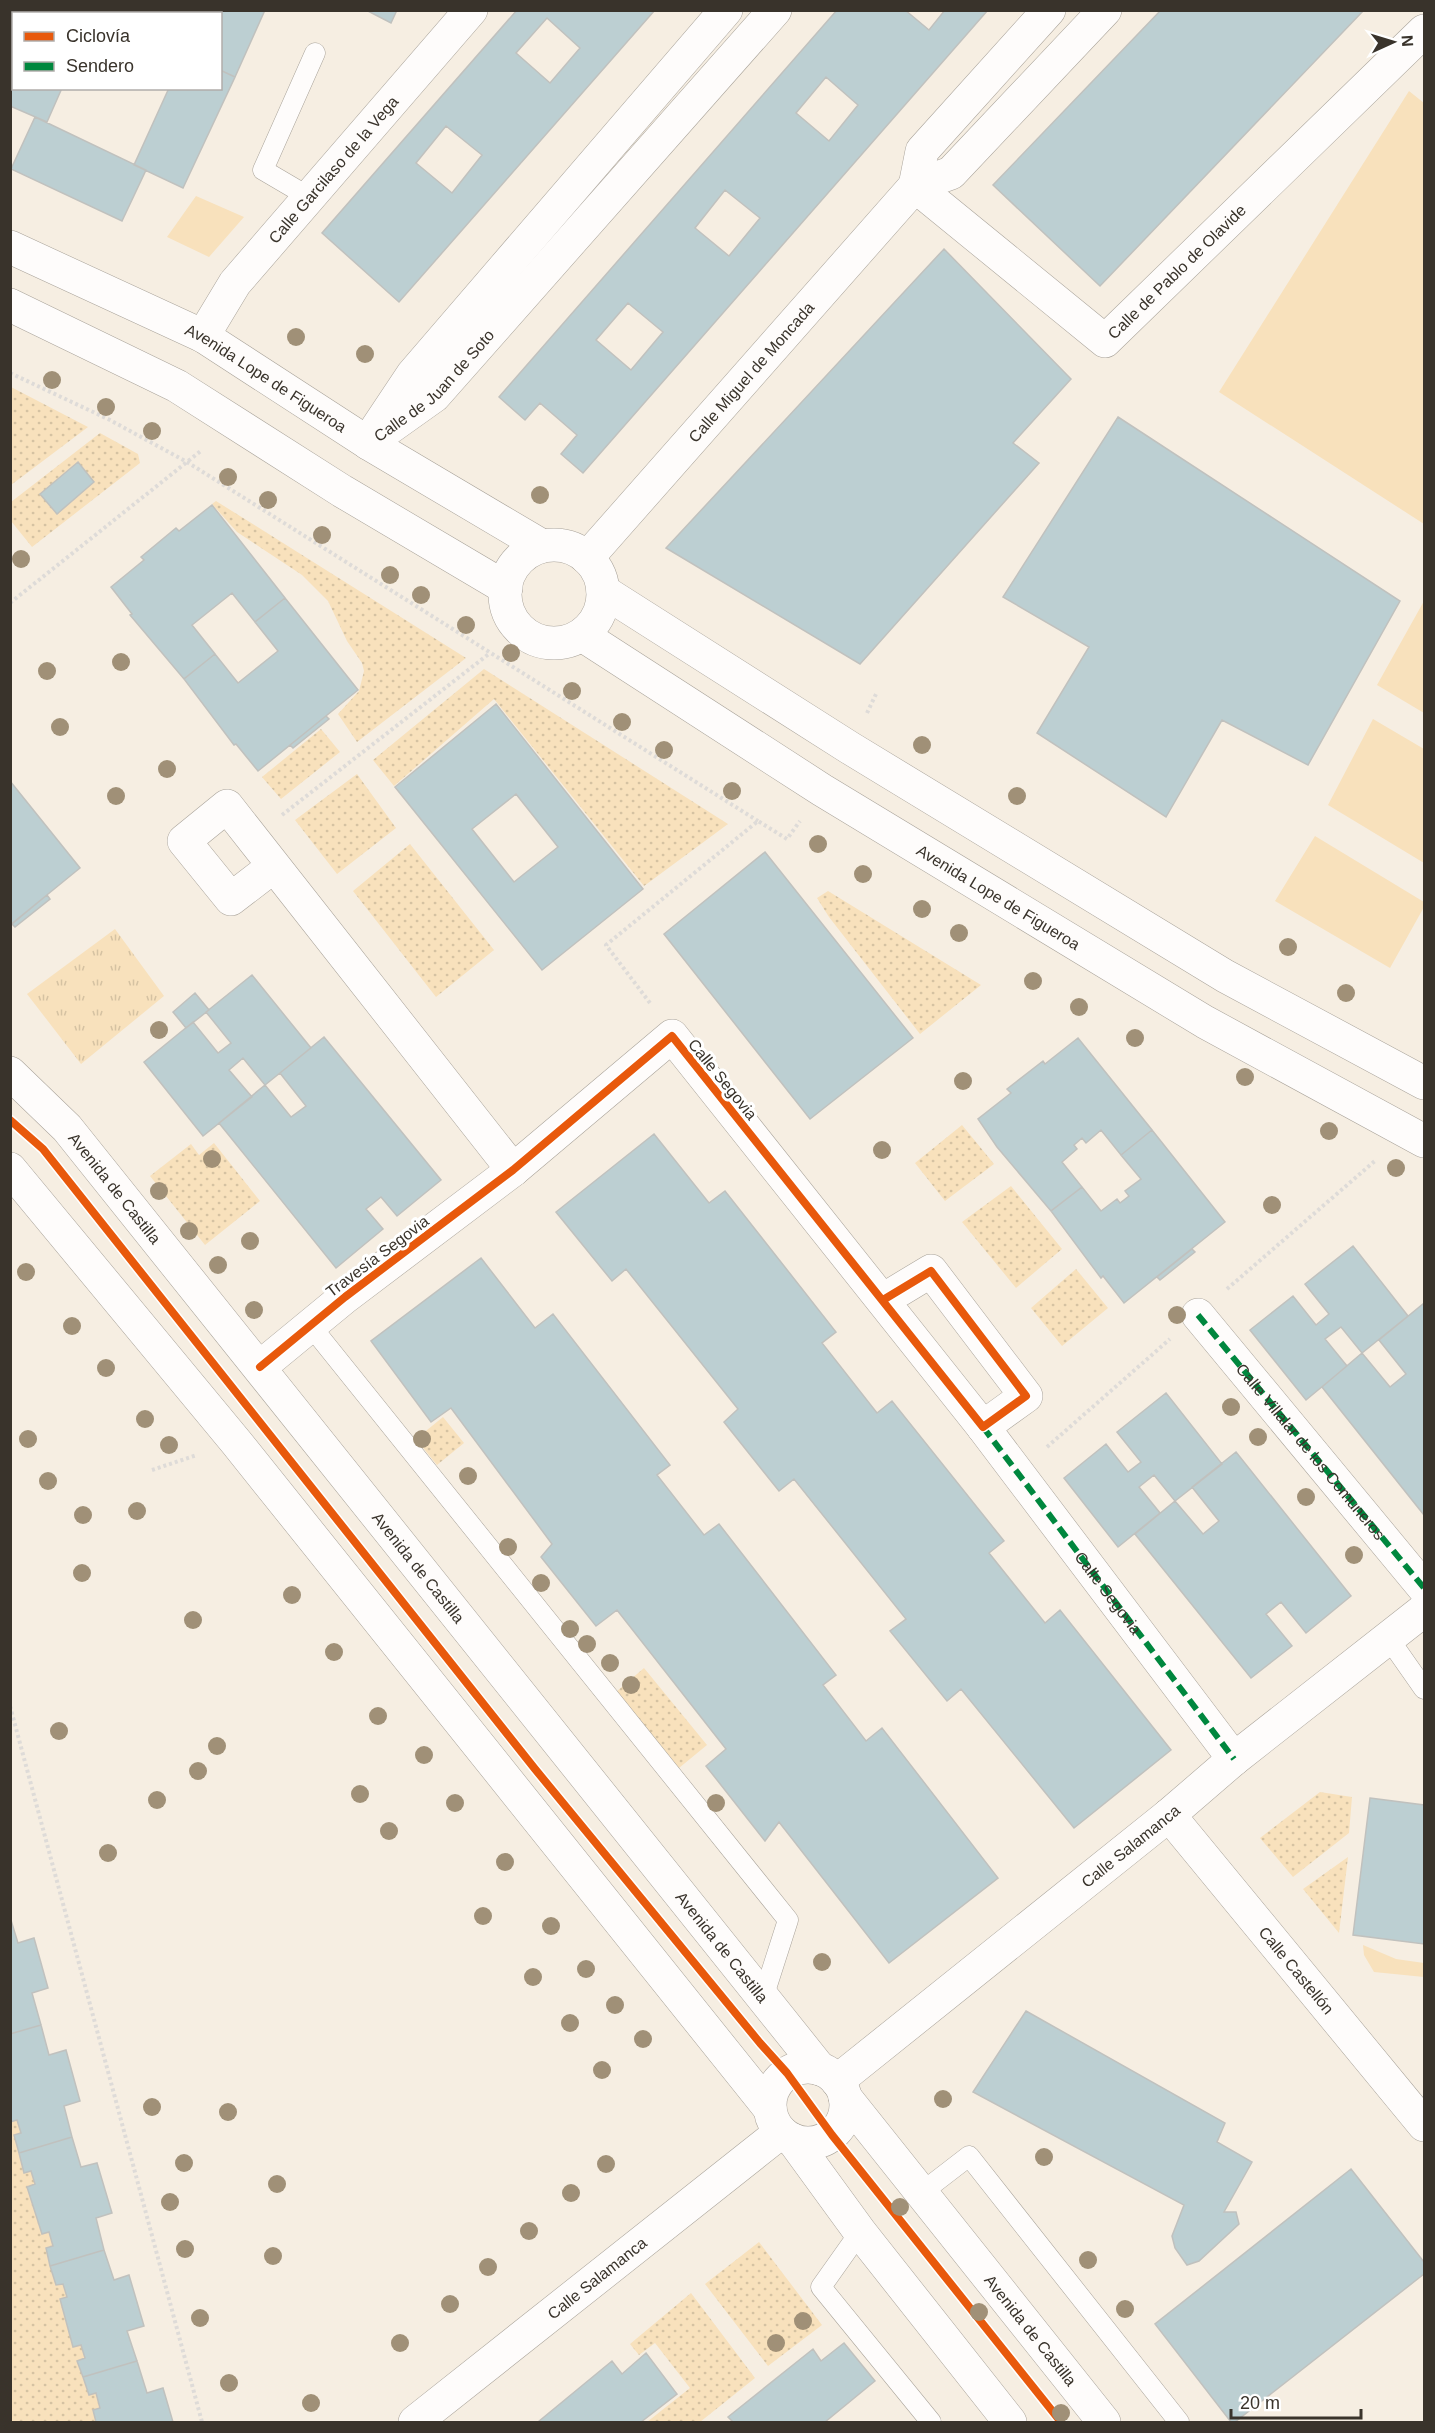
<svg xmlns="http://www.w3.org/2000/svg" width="1435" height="2433" viewBox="0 0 1435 2433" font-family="Arial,sans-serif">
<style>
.grass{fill:#f8e1bc}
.park{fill:url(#park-tufts)}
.garden{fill:url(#garden-dots)}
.building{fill:#bccfd2;stroke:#c0c1be;stroke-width:1.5;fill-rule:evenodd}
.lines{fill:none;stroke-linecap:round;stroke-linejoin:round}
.lane-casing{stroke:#a9a39a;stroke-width:21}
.street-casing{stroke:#a9a39a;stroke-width:34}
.path{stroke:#dedbd8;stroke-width:4;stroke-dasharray:3 3;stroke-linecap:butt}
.lane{stroke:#fefcfb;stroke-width:20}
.street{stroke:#fefcfb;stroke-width:33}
.quiet{stroke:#00873e;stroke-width:6;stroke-dasharray:12 6;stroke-linecap:butt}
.cycleway-casing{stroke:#fff;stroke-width:11}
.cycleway{stroke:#e8590c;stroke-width:8}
.tree{fill:#a09077}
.labels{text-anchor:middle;stroke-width:6;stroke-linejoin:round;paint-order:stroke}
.street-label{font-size:16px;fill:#39332b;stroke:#fff}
</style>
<defs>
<pattern id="park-tufts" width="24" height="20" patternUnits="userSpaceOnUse" patternTransform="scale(1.5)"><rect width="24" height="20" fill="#f8e1bc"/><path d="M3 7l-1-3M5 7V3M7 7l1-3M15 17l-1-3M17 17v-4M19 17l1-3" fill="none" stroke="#d5c2a2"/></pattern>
<pattern id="garden-dots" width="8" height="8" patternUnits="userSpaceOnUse" patternTransform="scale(1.5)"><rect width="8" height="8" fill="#f8e1bc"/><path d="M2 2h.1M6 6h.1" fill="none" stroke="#d5c2a2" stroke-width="1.8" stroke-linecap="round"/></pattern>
</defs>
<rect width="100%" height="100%" fill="#f6eee2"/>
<path class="grass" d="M1409,91l15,12v421l-205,-132z
M196,196l48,21 -35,40 -42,-20z
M1424,601v112l-47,-28z
M1373,719l51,30v114l-96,-58z
M1315,836l109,66v5l-34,61 -115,-67z
M1363,1945l33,14 28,4v14l-50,-5 -10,-17z"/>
<path class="park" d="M115,929l49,67 -83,68 -54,-70z"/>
<path class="garden" d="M11,387l77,40 -77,58z
M100,433l38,21 2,9 -108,84 -21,-26v-19z
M216,501l250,157 -109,84 -19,-28 21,-23 5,-20 -2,-8 -15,-22 -19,-40 -26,-26 -65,-43 -25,-28z
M484,669l244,155 -84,62 -150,-187 -100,87 -21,-26z
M321,729l19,23 -59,47 -19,-22z
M357,774l39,54 -59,46 -42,-54z
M410,844l84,106 -58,47 -83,-106z
M828,891l153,94 -61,49 -91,-117 -12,-19z
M962,1125l32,39 -49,37 -30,-38z
M214,1143l46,58 -55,44 -55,-69 41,-32 8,11z
M1011,1186l51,63 -46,39 -54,-66z
M1076,1269l32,39 -46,38 -31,-38z
M443,1417l21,26 -27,22 -21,-26z
M644,1668l63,77 -28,23 -63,-76z
M1320,1792l32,5 -3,36 -56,44 -33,-39z
M1348,1857l-9,76 -36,-44z
M17,2120l4,13 -7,2 10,38 7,-2 4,13 -7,3 14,47 7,-2 4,14 -7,2 10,37 7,-1 4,13 -7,3 13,47 8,-2 4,13 -8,3 12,34 7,-2 4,15 -7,2 3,12h-85l-1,-300z
M759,2242l63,83 -54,41 -63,-82z
M691,2293l64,85 -55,44h-53l43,-34 -35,-45 -16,12 -9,-11z"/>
<path class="building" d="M36,10h49l6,4h-56z
M205,10h60l-30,67 -15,-7v-56h-16z
M366,10h31l-6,13z
M517,10h138l-256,292 -77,-69zM547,18l33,30 -30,35 -34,-30zM446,126l36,29 -30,38 -36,-30z
M837,10h68l24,20 16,-20h43l-405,463 -22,-19 16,-19 -37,-32 -15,17 -26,-23zM826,77l32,28 -29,36 -33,-28zM725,190l35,28 -31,38 -34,-28zM628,303l35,29 -32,38 -35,-30z
M1161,10h203l-264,276 -107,-101z
M14,60v28h48l-15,34 -37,-16v-39z
M220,70l15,7 -52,111 -49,-23 35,-77h51z
M35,117l111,53 -24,51 -111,-52z
M944,249l127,130 -58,64 26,20 -179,201 -194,-116z
M1118,417l282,184 -92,164 -86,-45 -56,97 -129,-84 52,-86 -86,-50z
M78,462l16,20 -37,32 -17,-20z
M212,505l73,93 -30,24 -23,-29 -40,32 23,29 -31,25 -54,-64 2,-1 -21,-27 33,-27 -3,-3 35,-29 3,3z
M285,598l73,92 -100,81 -22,-27 -2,1 -50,-66 31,-25 23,29 40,-32 -23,-29z
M496,704l147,185 -101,81 -147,-183zM516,794l42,53 -44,35 -42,-53z
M326,716l3,3 -36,29 -3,-3z
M10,781l70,87 -70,57z
M765,852l148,186 -103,81 -146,-185z
M47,895l3,4 -35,28 -3,-3z
M252,975l59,73 -46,37 -22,-27 -14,12 23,27 -49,39 -59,-74 49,-40 25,31 13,-10 -25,-31z
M195,993l14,17 -23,18 -13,-16z
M324,1037l117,143 -44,36 -16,-19 -15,12 17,20 -47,39 -117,-145 46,-38 26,32 15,-11 -26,-33z
M1078,1038l74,92 -31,25 -20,-25 -15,13 -4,-5 -8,7 3,4 -15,13 20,25 -31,24 -54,-64 -19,-28 33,-26 -4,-4 36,-28 2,3z
M1152,1130l73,92 -101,81 -21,-27 -2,2 -50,-67 31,-24 19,24 16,-12 3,4 9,-7 -4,-5 16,-12 -20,-24z
M654,1134l55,69 16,-12 111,141 -14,11 55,70 15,-12 112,140 -15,12 56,70 15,-13 111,140 -97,78 -113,-139 -14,12 -57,-70 16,-12 -112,-140 -15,12 -55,-69 14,-13 -112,-140 -14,12 -56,-69z
M1353,1246l55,70 -46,37 -21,-26 -16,12 22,27 -41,34 -56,-70 43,-34 23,29 13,-11 -24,-30z
M1192,1249l3,3 -35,28 -3,-3z
M481,1258l54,70 18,-14 117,151 -13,10 47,60 15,-11 117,151 -13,10 43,56 16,-13 116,150 -109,85 -110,-141 -14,19 -59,-75 20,-17 -109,-139 -21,16 -55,-69 11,-13 -101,-136 -20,14 -60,-81z
M1423,1304l1,2v209l-102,-128 40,-34 28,34 16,-13 -27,-34z
M1166,1393l56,71 -47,37 -21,-26 -15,12 21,26 -42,34 -54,-69 42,-34 22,28 13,-10 -24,-30z
M1236,1452l115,144 -45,37 -25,-31 -15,12 26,32 -41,32 -116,-144 40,-33 28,33 16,-13 -27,-34z
M1370,1798l54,7v139l-71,-9z
M10,1917l8,26 16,-5 14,50 -16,5 9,32 -31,9z
M1026,2011l199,112 -8,19 35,20 -28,50h12l3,12 -40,37 -12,4 -12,-17 -3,-12 12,-31 -211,-113z
M41,2025l8,30 17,-5 14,51 -16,5 8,31 -53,16 -5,-18 7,-2 -4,-13 -7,2v-88z
M72,2137l9,30 16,-4 15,50 -16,5 8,32 -54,16 -4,-18 7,-2 -4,-14 -7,2 -15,-47 8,-3 -4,-13 -7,2 -5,-20z
M1351,2169l73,93v12l-189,148h-4l-76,-98z
M104,2250l10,30 15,-5 15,51 -17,5 10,30 -54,16 -6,-16 8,-3 -4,-13 -8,2 -13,-48 7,-2 -4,-13 -7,1 -6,-19z
M844,2343l31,38 -50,41h-92l-5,-5 85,-68 8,12z
M646,2353l31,41 -36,28h-103l74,-61 10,13z
M137,2361l10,32 16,-5 10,34h-77l-3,-12 7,-2 -4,-15 -7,2 -6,-18z"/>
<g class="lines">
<g class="lane-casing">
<path id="lane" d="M309,197l-46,-27 52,-117
M310,1325l478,595 -25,78
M1389,1639l35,50
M921,2193l48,-37 210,266
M860,2232l-39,55 110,135"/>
</g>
<g class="street-casing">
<g id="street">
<path id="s1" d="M915,186l190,155 319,-310"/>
<path d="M915,186l7,-35 127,-141"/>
<path id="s2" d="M10,247l193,89 165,107 174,103"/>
<path d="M10,305l167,81 165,105 164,97"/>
<path id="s3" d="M203,336l32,-53 236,-273"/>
<path d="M377,428l36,-54 313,-364"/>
<path id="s4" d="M368,443l66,-47 341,-386"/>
<circle cx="554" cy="594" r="49"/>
<path id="s5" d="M587,558l328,-372 36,-13 154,-163"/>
<path d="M603,591l247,157 375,228 199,107"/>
<path id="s6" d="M582,635l240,155 383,232 219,119"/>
<path d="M274,866l-43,33 -47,-58 43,-35 286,364"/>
<path id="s7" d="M10,1073l57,55 753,941"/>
<path d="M10,1169l226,273 534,667"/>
<path d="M1198,1315l226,273"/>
<path d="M260,1367l85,-70 168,-127 159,-134 311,391 43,-31 -95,-125 -48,29"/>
<path d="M983,1427l251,332"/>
<path id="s8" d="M1169,1815l255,310"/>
<circle cx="808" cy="2105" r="38"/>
<path id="s9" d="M837,2081l332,-266 65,-56 190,-149"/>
<path id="s10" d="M845,2097l259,325"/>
<path d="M793,2140l67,92 150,190"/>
<path id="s11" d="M415,2422l366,-290"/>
</g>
</g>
<path class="path" d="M10,373l98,46 79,43 571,359
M10,603l192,-153
M867,713l9,-19
M282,815l208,-162
M650,1003l-44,-58 152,-124 29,18 13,-18
M1227,1289l149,-129
M1047,1447l123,-108
M152,1470l45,-15
M10,1706l192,716"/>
<use href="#lane" class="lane"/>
<use href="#street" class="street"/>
<g class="quiet">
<path id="s12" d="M1198,1315l226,273"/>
<path id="s13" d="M983,1427l251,332"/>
</g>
<g class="cycleway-casing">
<path id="cycleway" d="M10,1120l33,29 492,620 225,274 27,30 45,62 229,287
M260,1367l85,-70 168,-127 159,-134 311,391 43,-31 -95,-125 -48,29"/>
</g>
<use href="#cycleway" class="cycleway"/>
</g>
<g class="tree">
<circle cx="296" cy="337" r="9"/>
<circle cx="365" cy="354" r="9"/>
<circle cx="52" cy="380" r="9"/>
<circle cx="106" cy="407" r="9"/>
<circle cx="152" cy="431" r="9"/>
<circle cx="228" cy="477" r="9"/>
<circle cx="540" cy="495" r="9"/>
<circle cx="268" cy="500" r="9"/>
<circle cx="322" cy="535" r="9"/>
<circle cx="21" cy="559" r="9"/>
<circle cx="390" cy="575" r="9"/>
<circle cx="421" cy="595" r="9"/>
<circle cx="466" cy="625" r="9"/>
<circle cx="511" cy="653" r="9"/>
<circle cx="121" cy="662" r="9"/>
<circle cx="47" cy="671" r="9"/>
<circle cx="572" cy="691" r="9"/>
<circle cx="622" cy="722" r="9"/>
<circle cx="60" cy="727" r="9"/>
<circle cx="922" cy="745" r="9"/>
<circle cx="664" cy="750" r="9"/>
<circle cx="167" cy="769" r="9"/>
<circle cx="732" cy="791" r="9"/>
<circle cx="116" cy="796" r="9"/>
<circle cx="1017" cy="796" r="9"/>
<circle cx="818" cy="844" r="9"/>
<circle cx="863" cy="874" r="9"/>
<circle cx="922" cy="909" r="9"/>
<circle cx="959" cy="933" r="9"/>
<circle cx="1288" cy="947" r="9"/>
<circle cx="1033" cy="981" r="9"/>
<circle cx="1346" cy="993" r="9"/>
<circle cx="1079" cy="1007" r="9"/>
<circle cx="159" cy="1030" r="9"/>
<circle cx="1135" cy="1038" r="9"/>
<circle cx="1245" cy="1077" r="9"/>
<circle cx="963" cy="1081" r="9"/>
<circle cx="1329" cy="1131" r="9"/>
<circle cx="882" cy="1150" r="9"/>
<circle cx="212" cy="1159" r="9"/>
<circle cx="1396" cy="1168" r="9"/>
<circle cx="159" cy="1191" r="9"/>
<circle cx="1272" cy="1205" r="9"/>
<circle cx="189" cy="1231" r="9"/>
<circle cx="250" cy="1241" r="9"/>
<circle cx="218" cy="1265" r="9"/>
<circle cx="26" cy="1272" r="9"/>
<circle cx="254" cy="1310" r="9"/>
<circle cx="1177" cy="1315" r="9"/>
<circle cx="72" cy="1326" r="9"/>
<circle cx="106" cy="1368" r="9"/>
<circle cx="1231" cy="1407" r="9"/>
<circle cx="145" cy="1419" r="9"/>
<circle cx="1258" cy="1437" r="9"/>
<circle cx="28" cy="1439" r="9"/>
<circle cx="422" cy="1439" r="9"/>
<circle cx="169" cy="1445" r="9"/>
<circle cx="468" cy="1476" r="9"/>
<circle cx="48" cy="1481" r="9"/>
<circle cx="1306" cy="1497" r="9"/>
<circle cx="137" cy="1511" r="9"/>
<circle cx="83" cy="1515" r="9"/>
<circle cx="508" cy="1547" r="9"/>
<circle cx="1354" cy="1555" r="9"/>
<circle cx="82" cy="1573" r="9"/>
<circle cx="541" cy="1583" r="9"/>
<circle cx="292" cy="1595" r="9"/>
<circle cx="193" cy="1620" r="9"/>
<circle cx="570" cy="1629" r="9"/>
<circle cx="587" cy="1644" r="9"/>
<circle cx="334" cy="1652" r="9"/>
<circle cx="610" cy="1663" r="9"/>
<circle cx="631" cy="1685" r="9"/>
<circle cx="378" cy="1716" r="9"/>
<circle cx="59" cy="1731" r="9"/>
<circle cx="217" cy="1746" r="9"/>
<circle cx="424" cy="1755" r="9"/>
<circle cx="198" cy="1771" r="9"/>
<circle cx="360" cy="1794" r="9"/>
<circle cx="157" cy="1800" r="9"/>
<circle cx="455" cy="1803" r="9"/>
<circle cx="716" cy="1803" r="9"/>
<circle cx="389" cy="1831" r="9"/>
<circle cx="108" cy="1853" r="9"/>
<circle cx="505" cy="1862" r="9"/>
<circle cx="483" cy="1916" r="9"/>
<circle cx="551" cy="1926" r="9"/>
<circle cx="822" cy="1962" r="9"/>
<circle cx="586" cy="1969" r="9"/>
<circle cx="533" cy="1977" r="9"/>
<circle cx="615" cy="2005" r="9"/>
<circle cx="570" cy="2023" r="9"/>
<circle cx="643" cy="2039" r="9"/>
<circle cx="602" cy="2070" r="9"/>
<circle cx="943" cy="2099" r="9"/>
<circle cx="152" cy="2107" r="9"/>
<circle cx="228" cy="2112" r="9"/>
<circle cx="1044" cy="2157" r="9"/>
<circle cx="184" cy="2163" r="9"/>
<circle cx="606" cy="2164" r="9"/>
<circle cx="277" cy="2184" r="9"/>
<circle cx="571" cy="2193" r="9"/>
<circle cx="170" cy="2202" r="9"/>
<circle cx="900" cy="2207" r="9"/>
<circle cx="529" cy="2231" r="9"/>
<circle cx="185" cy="2249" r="9"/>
<circle cx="273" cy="2256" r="9"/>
<circle cx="1088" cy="2260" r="9"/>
<circle cx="488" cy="2267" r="9"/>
<circle cx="450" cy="2304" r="9"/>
<circle cx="1125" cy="2309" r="9"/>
<circle cx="979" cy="2312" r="9"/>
<circle cx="200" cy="2318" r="9"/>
<circle cx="803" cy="2321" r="9"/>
<circle cx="400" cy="2343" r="9"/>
<circle cx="776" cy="2343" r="9"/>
<circle cx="229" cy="2383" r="9"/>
<circle cx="311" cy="2403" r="9"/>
<circle cx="1061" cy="2413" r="9"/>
</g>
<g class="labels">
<g class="street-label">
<text dy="6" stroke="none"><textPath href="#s3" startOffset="212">Calle Garcilaso de la Vega</textPath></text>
<text dy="6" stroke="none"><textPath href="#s1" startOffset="345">Calle de Pablo de Olavide</textPath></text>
<text dy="6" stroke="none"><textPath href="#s5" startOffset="248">Calle Miguel de Moncada</textPath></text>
<text dy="6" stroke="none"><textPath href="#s2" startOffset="288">Avenida Lope de Figueroa</textPath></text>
<text dy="6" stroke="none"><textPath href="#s4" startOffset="88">Calle de Juan de Soto</textPath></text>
<text dy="6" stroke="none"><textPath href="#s6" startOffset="492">Avenida Lope de Figueroa</textPath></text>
<text transform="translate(723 1079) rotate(51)" y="6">Calle Segovia</text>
<text dy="6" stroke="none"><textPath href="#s7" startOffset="156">Avenida de Castilla</textPath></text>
<text transform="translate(377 1256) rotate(-37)" y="6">Travesía Segovia</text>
<text dy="6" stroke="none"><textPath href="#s12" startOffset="177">Calle Villalar de los Comuneros</textPath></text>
<text dy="6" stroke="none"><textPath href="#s7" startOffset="642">Avenida de Castilla</textPath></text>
<text dy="6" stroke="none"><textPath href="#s13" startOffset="208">Calle Segovia</textPath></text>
<text dy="6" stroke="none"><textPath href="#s9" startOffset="376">Calle Salamanca</textPath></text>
<text dy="6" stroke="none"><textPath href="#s7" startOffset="1128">Avenida de Castilla</textPath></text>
<text dy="6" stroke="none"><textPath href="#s8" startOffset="201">Calle Castellón</textPath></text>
<text dy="6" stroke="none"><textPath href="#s11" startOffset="232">Calle Salamanca</textPath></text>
<text dy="6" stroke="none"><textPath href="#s10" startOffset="298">Avenida de Castilla</textPath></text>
</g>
</g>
<rect width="1435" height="2433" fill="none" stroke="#39332b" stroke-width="24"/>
<rect x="12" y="12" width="210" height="78" fill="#ffffff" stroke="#b0adaa" stroke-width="1.5"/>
<rect x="24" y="32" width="30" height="9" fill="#e8590c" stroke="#b0adaa" stroke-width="1.5"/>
<text x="66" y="42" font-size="18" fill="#39332b">Ciclovía</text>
<rect x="24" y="62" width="30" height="9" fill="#00873e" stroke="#b0adaa" stroke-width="1.5"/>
<text x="66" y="72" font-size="18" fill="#39332b">Sendero</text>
<g transform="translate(1393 42) rotate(86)" stroke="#ffffff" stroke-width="4.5" paint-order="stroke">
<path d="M0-4.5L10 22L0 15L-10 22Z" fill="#39332b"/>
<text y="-9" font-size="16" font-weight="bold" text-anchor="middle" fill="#39332b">N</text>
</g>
<path d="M1231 2409v9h130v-9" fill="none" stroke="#39332b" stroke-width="3"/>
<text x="1240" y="2409" font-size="18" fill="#39332b" stroke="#ffffff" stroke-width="4.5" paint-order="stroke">20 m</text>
</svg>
